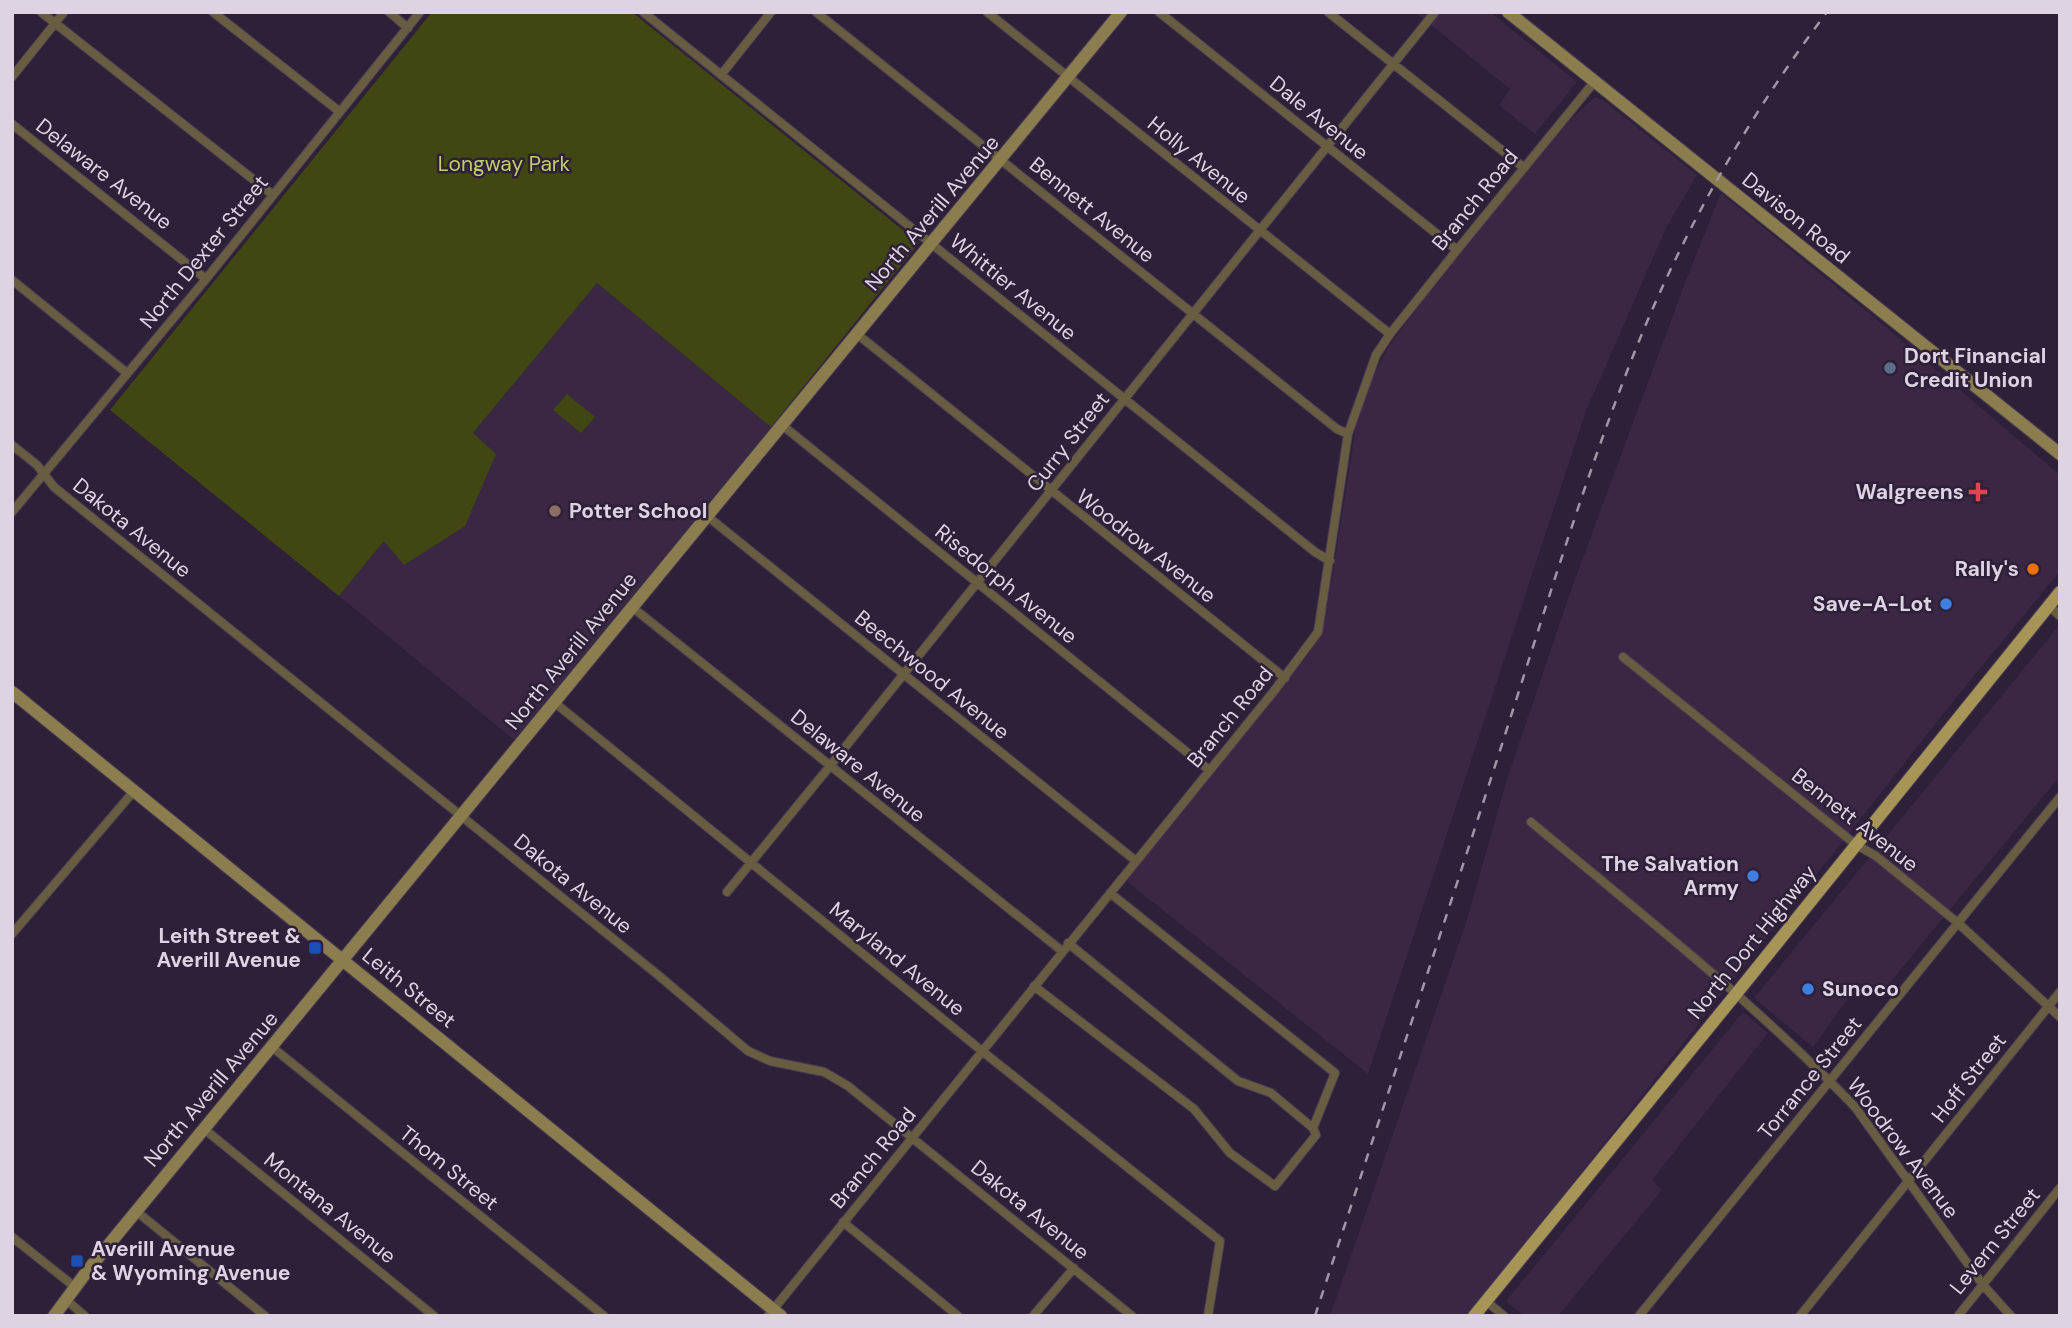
<svg xmlns="http://www.w3.org/2000/svg" width="2072" height="1328" viewBox="0 0 2072 1328" font-family="'DM Sans',sans-serif">
<style>
.built{fill:#392744}
.green{fill:#414712}
.lines{fill:none;stroke-linecap:round;stroke-linejoin:round}
.street-casing{stroke:#4a3d53;stroke-width:10}
.secondary-casing{stroke:#4a3d53;stroke-width:14}
.primary-casing{stroke:#4a3d53;stroke-width:14}
.street{stroke:#675e41;stroke-width:8}
.secondary{stroke:#8b7d4e;stroke-width:12}
.primary{stroke:#a79557;stroke-width:12}
.rail{stroke:#a196a8;stroke-width:2.5;stroke-dasharray:9 9;stroke-linecap:butt}
.service-dot{fill:#5c6f8a;stroke:#2e2038;stroke-width:2.5}
.health-dot{fill:#e0444e;stroke:#2e2038;stroke-width:2.5}
.education-dot{fill:#8d6e63;stroke:#2e2038;stroke-width:2.5}
.food-dot{fill:#e8710a;stroke:#2e2038;stroke-width:2.5}
.shop-dot{fill:#3f7fe0;stroke:#2e2038;stroke-width:2.5}
.transit-dot{fill:#1a4fb4;stroke:#2e2038;stroke-width:2.5}
.labels{text-anchor:middle;stroke-width:5;stroke-linejoin:round;paint-order:stroke}
.street-label{font-size:21px;fill:#ddd3e3;stroke:#2e2038}
.park-label{font-size:21px;fill:#c0ce67;stroke:#2e2038}
.poi-label{font-size:21px;font-weight:bold;fill:#ddd3e3;stroke:#2e2038;text-anchor:end}
</style>
<rect width="100%" height="100%" fill="#2e2038"/>
<path class="built" d="M1415,12h75l87,70 -42,52 -36,-29 11,-16z
M1595,97l8,3 94,75 -31,53 -80,183 -218,663 -243,-194 180,-221 13,-19 9,-32 29,-181 14,-45 17,-33 37,-51 123,-153 15,-17z
M1721,193l166,135 173,147v96l-105,128 -487,617h-138l136,-393 40,-141 65,-192 115,-310z
M597,283l174,144 -257,313 -175,-144z
M2058,627l2,2v147l-182,221 -19,-14 -46,64 -59,-49z
M1743,1012l25,21 -116,147 10,10 -104,126h-34l-18,-15z"/>
<path class="green" d="M432,12h200l287,231 -148,184 -174,-144 -124,150 23,21 -31,72 -61,39 -20,-24 -45,55 -229,-186z
M567,394l28,23 -14,16 -28,-23z"/>
<g class="lines">
<g class="street-casing">
<path id="street" d="M41,12l232,183
M213,12l127,100
M389,12l19,16
M643,12l672,540 15,9
M816,12l521,417 11,5
M987,12l403,322
M1159,12l298,238
M1328,12l195,155
M721,75l50,-63
M12,77l52,-65
M12,124l194,155
M12,280l115,93
M857,334l428,344
M782,425l427,345
M12,445l25,20 17,22 604,488 90,76 22,10 54,11 24,14 284,230
M12,512l194,-233 214,-267
M707,516l429,345
M2048,605l12,11
M632,607l430,344
M1623,657l232,187 21,12 82,67 102,94
M554,702l428,349 238,190 -12,75
M1531,822c110,92 224,181 324,285l128,178 28,31
M727,892l103,-126 605,-754
M1110,893l225,180 -22,55
M12,934l122,-143
M1034,986l160,123 36,44 45,33 41,-51 -3,-7 -42,-35 -33,-12 -170,-138
M272,1047l332,269
M203,1128l231,188
M136,1211l129,105
M843,1222l115,94
M12,1237l63,50
M65,1299l20,17
M1486,1301l18,15
M768,1316l506,-625 44,-59 30,-198 28,-79 14,-21 67,-84 138,-169
M1033,1316l41,-48
M1639,1316l421,-519
M1800,1316l260,-324
M1958,1316l102,-128"/>
</g>
<g class="secondary-casing">
<path id="secondary" d="M1508,12l552,442
M12,692l769,624
M54,1316l34,-46c343,-420 690,-837 1033,-1258"/>
</g>
<g class="primary-casing">
<path id="primary" d="M1474,1316l262,-322 324,-402"/>
</g>
<use href="#street" class="street"/>
<use href="#secondary" class="secondary"/>
<use href="#primary" class="primary"/>
<path class="rail" d="M1315,1316c63,-193 127,-385 189,-578 41,-128 80,-257 129,-382 48,-122 115,-239 194,-344"/>
</g>
<circle class="service-dot" cx="1890" cy="368" r="7"/>
<path class="health-dot" d="M1974.5 481.5h7v7h7v7h-7v7h-7v-7h-7v-7h7z"/>
<circle class="education-dot" cx="555" cy="511" r="7"/>
<circle class="food-dot" cx="2033" cy="569" r="7"/>
<g class="shop-dot">
<circle cx="1946" cy="604" r="7"/>
<circle cx="1753" cy="876" r="7"/>
<circle cx="1808" cy="989" r="7"/>
</g>
<g class="transit-dot">
<rect x="308" y="941" width="14" height="14" rx="3.5"/>
<rect x="70" y="1254" width="14" height="14" rx="3.5"/>
</g>
<g class="labels">
<g class="street-label">
<text transform="translate(1319 118) rotate(39)" y="7">Dale Avenue</text>
<text transform="translate(1199 160) rotate(39)" y="7">Holly Avenue</text>
<text transform="translate(104 174) rotate(38)" y="7">Delaware Avenue</text>
<text transform="translate(1475 200) rotate(-51)" y="7">Branch Road</text>
<text transform="translate(1092 210) rotate(39)" y="7">Bennett Avenue</text>
<text transform="translate(932 213) rotate(-50)" y="7">North Averill Avenue</text>
<text transform="translate(1796 218) rotate(39)" y="7">Davison Road</text>
<text transform="translate(204 252) rotate(-51)" y="7">North Dexter Street</text>
<text transform="translate(1013 287) rotate(39)" y="7">Whittier Avenue</text>
<text transform="translate(1068 442) rotate(-52)" y="7">Curry Street</text>
<text transform="translate(132 528) rotate(39)" y="7">Dakota Avenue</text>
<text transform="translate(1146 546) rotate(38)" y="7">Woodrow Avenue</text>
<text transform="translate(1006 584) rotate(39)" y="7">Risedorph Avenue</text>
<text transform="translate(571 651) rotate(-51)" y="7">North Averill Avenue</text>
<text transform="translate(932 675) rotate(39)" y="7">Beechwood Avenue</text>
<text transform="translate(1230 717) rotate(-51)" y="7">Branch Road</text>
<text transform="translate(858 766) rotate(39)" y="7">Delaware Avenue</text>
<text transform="translate(1855 820) rotate(38)" y="7">Bennett Avenue</text>
<text transform="translate(573 884) rotate(39)" y="7">Dakota Avenue</text>
<text transform="translate(1752 942) rotate(-51)" y="7">North Dort Highway</text>
<text transform="translate(897 959) rotate(39)" y="7">Maryland Avenue</text>
<text transform="translate(409 988) rotate(39)" y="7">Leith Street</text>
<text transform="translate(1810 1078) rotate(-51)" y="7">Torrance Street</text>
<text transform="translate(1969 1078) rotate(-52)" y="7">Hoff Street</text>
<text transform="translate(211 1089) rotate(-50)" y="7">North Averill Avenue</text>
<text transform="translate(1903 1148) rotate(53)" y="7">Woodrow Avenue</text>
<text transform="translate(873 1158) rotate(-51)" y="7">Branch Road</text>
<text transform="translate(449 1168) rotate(39)" y="7">Thom Street</text>
<text transform="translate(330 1208) rotate(39)" y="7">Montana Avenue</text>
<text transform="translate(1030 1210) rotate(39)" y="7">Dakota Avenue</text>
<text transform="translate(1995 1241) rotate(-51)" y="7">Levern Street</text>
</g>
<g class="park-label">
<text x="504" y="171">Longway Park</text>
</g>
<g class="poi-label">
<text x="1904" y="363" text-anchor="start">Dort Financial<tspan x="1904" dy="24">Credit Union</tspan></text>
<text x="1964" y="499">Walgreens</text>
<text x="569" y="518" text-anchor="start">Potter School</text>
<text x="2019" y="576">Rally's</text>
<text x="1932" y="611">Save-A-Lot</text>
<text x="1739" y="871">The Salvation<tspan x="1739" dy="24">Army</tspan></text>
<text x="301" y="943">Leith Street &amp;<tspan x="301" dy="24">Averill Avenue</tspan></text>
<text x="1822" y="996" text-anchor="start">Sunoco</text>
<text x="91" y="1256" text-anchor="start">Averill Avenue<tspan x="91" dy="24">&amp; Wyoming Avenue</tspan></text>
</g>
</g>
<rect width="2072" height="1328" fill="none" stroke="#ddd3e3" stroke-width="28"/>
</svg>
